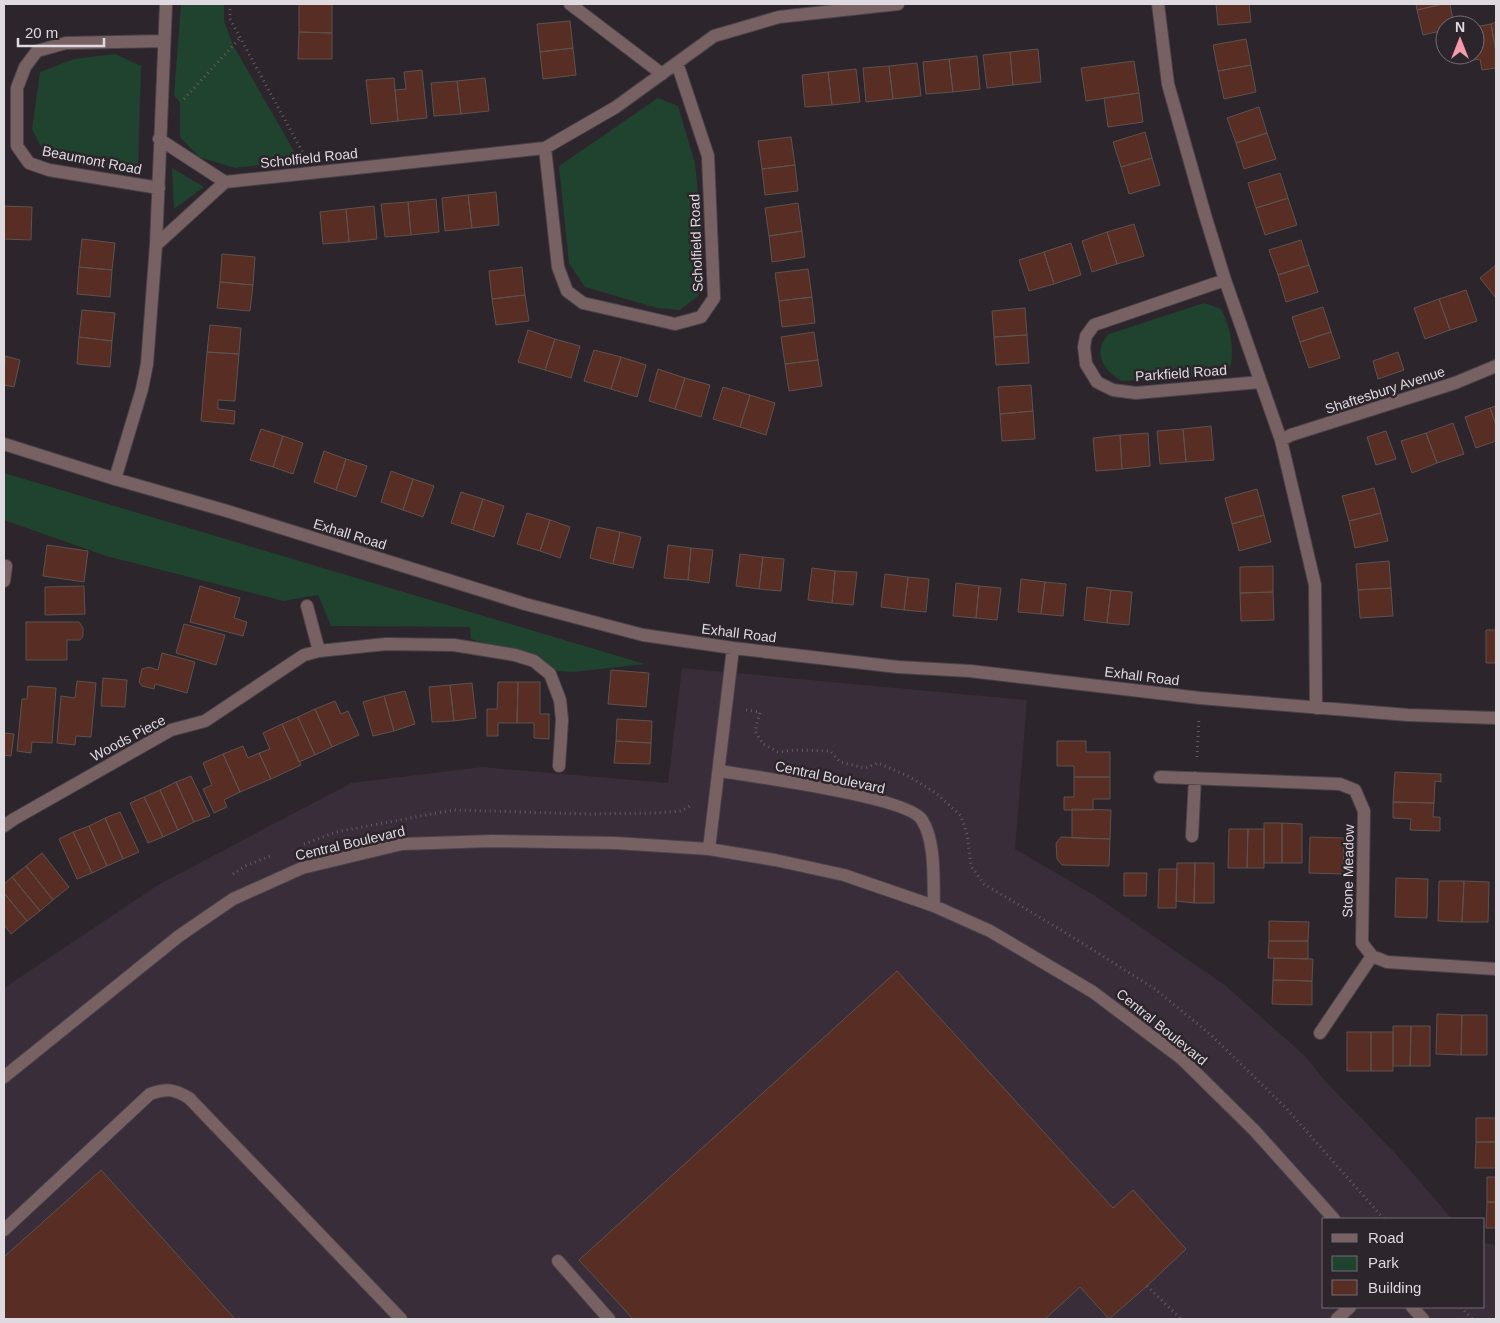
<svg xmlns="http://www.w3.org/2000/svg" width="1500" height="1323" viewBox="0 0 1500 1323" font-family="Arial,sans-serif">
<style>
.built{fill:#382d38}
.green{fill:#1f432e}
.building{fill:#582d24;stroke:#5d524f}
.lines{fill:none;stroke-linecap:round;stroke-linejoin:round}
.minor-casing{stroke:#494249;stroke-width:14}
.path{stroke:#635d63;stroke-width:3;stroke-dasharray:1 4;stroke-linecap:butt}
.minor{stroke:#786163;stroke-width:12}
.labels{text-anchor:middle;stroke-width:5;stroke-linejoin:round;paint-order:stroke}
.street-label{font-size:14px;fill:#dfdadf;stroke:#2c252c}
</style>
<rect width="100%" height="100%" fill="#2c252c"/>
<path class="built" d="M682,668l345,32 -12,149 82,48 129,89 79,70 21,26 70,72 56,65h-128v88h160v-64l12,2v74h-1492v-331l154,-103 193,-102 131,-16 186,16z"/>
<path class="green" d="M181,4h43v17l9,24 66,115 -64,8 -36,-11 -19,-20v-34l-6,-8z
M115,54l26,12 -3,101 -68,-4 -26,-10 -12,-24 8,-57 34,-13z
M658,98l20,8 17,57 7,72 1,48 -5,13 -18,14 -23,-2 -72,-21 -16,-24 -10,-97z
M172,168l32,19 -30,22z
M1204,303l17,6c9,17 13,36 10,56l-8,6 -16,5 -85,5c-20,-10 -30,-30 -13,-47z
M4,473l641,191 -72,8 -15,-1 -87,-32 -1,-12 -139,-1 -13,-31 -34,6 -178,-45 -102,-36z"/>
<path class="building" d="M299,4h33v29l-33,-1z
M1216,4h33l2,18 -33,3z
M1416,4h27l-26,6z
M1443,4h7l4,21h-9v5l-22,5 -6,-25z
M570,21l3,27 -33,4 -3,-28z
M1496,22v30l-5,-28z
M1491,24l5,28v16l-14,2 -2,-11 -11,2 -1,-6h7v-28z
M299,32l33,1v26h-34z
M1246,39l5,26 -33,6 -5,-26z
M573,48l3,27 -33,4 -3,-27z
M1038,49l3,33 -28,3 -3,-33z
M1010,52l3,33 -26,3 -4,-33z
M977,56l3,33 -27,3 -4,-33z
M949,59l4,33 -27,2 -3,-32z
M1134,61l5,32 -53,8 -5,-33z
M917,63l4,33 -28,3 -4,-33z
M1251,65l5,27 -32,7 -6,-28z
M889,66l4,33 -27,3 -3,-34z
M856,69l4,33 -28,3 -4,-33z
M422,70l5,48 -29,3 -3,-31 11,-1 -2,-17z
M828,72l4,33 -27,2 -3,-32z
M394,78l4,43 -27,3 -5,-44z
M485,78l4,33 -28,3 -4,-33z
M457,81l4,33 -27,2 -3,-33z
M1139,93l4,29 -35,5 -4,-29z
M1259,107l8,26 -31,10 -9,-25z
M1145,132l7,26 -31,9 -8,-25z
M1267,133l9,26 -32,10 -8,-26z
M791,137l4,28 -33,4 -4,-28z
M1152,158l8,27 -31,9 -8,-27z
M795,165l3,26 -33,4 -3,-26z
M1280,173l8,25 -32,10 -8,-25z
M496,192l3,33 -27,3 -4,-33z
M468,195l4,33 -27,3 -3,-33z
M1288,198l9,27 -32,10 -9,-27z
M436,199l3,33 -28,3 -3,-33z
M408,202l3,33 -26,2 -4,-33z
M798,203l4,28 -33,5 -4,-28z
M4,206l28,1 -1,33 -27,-1z
M374,206l3,33 -28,3 -3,-33z
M346,209l3,33 -26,2 -3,-32z
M1134,224l10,32 -27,8 -10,-32z
M802,231l3,26 -33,5 -3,-26z
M1107,232l10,32 -25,8 -10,-31z
M82,239l33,4 -3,27 -33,-3z
M1301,240l8,25 -31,10 -9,-25z
M1071,243l10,32 -27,9 -10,-32z
M1044,252l10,32 -25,7 -10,-31z
M222,254l33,3 -2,28 -33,-3z
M1309,265l9,27 -32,10 -8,-27z
M1496,265v33l-16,-20z
M79,267l33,3 -2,27 -33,-3z
M522,267l3,28 -33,4 -3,-28z
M808,269l4,28 -33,4 -4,-28z
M220,282l33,3 -3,26 -33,-3z
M1466,290l11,31 -27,9 -11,-31z
M525,295l4,26 -33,4 -4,-26z
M812,297l3,26 -33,4 -3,-26z
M1439,299l11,31 -25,9 -11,-31z
M1323,307l8,25 -31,10 -8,-25z
M1025,308l2,27 -33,2 -2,-26z
M82,310l33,3 -3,28 -33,-4z
M210,325l31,3 -2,26 -32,-2z
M528,330l27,9 -10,31 -27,-8z
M814,332l4,28 -33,4 -4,-27z
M1331,332l9,26 -31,10 -9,-26z
M1027,335l2,28 -33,2 -2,-28z
M79,337l33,4 -2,26 -33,-3z
M555,339l25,7 -9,32 -26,-8z
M594,350l27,7 -10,32 -27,-8z
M207,352l32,2 -4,47 -17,-1v9l17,2 -1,13 -33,-3z
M1398,352l6,18 -26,9 -5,-18z
M5,356l15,4 -6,27 -10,-2z
M621,357l25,8 -9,32 -26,-8z
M818,360l4,26 -33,5 -4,-27z
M658,369l27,9 -10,31 -26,-8z
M685,378l25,7 -9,32 -26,-8z
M1031,385l2,26 -33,3 -2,-27z
M723,387l27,8 -10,32 -27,-8z
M750,395l25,8 -9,32 -26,-8z
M1496,406v19l-6,-17z
M1490,408l6,17v16l-20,7 -11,-31z
M1033,411l2,28 -33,2 -2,-27z
M1453,423l11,31 -27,9 -11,-30z
M1211,426l3,34 -28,2 -3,-33z
M261,429l22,7 -10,31 -23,-7z
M1183,429l3,33 -26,2 -3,-33z
M1386,431l10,28 -20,6 -9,-28z
M1148,433l2,33 -28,3 -2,-34z
M1426,433l11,30 -25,10 -11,-32z
M1120,435l2,34 -26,2 -3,-33z
M283,436l20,7 -10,31 -20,-7z
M324,451l22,8 -10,31 -22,-8z
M346,459l21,7 -11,31 -20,-7z
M391,471l22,8 -10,31 -22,-8z
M413,479l21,7 -11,31 -20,-7z
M1374,488l7,25 -32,8 -7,-25z
M1257,489l7,26 -32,9 -7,-26z
M461,492l22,7 -10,31 -22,-7z
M483,499l21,7 -10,31 -21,-7z
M527,513l23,7 -10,31 -23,-7z
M1381,513l7,28 -33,7 -6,-27z
M1264,515l7,27 -32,9 -7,-27z
M550,520l20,7 -10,31 -20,-7z
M597,527l23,5 -7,32 -23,-6z
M620,532l21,5 -8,31 -20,-4z
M47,545l41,6 -4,31 -41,-6z
M668,545l23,3 -3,32 -24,-2z
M691,548l22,2 -4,33 -21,-3z
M740,554l23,3 -4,32 -23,-3z
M763,557l21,2 -3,32 -22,-2z
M1389,561l2,27 -33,2 -2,-26z
M1273,566v26l-33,1v-26z
M812,568l23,3 -3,32 -24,-3z
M835,571l22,1 -4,33 -21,-2z
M885,574l23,3 -4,33 -23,-3z
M908,577l21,2 -3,33 -22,-2z
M1021,579l24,3 -4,32 -23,-2z
M1045,582l21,2 -3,32 -22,-2z
M956,583l23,3 -3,32 -23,-2z
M84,586l1,28 -40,1v-28z
M200,586l40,12 -6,20 13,4 -4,14 -53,-14z
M979,586l22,2 -4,32 -21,-2z
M1087,587l24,3 -4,33 -23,-3z
M1391,588l2,28 -33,2 -2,-28z
M1111,590l21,2 -3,33 -22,-2z
M1273,592l1,28 -33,1 -1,-28z
M26,622h53l4,6v8l-3,4h-13v20h-41z
M184,624l41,11 -9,30 -40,-12z
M1486,630h10v33h-10z
M162,653l33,9 -8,31 -32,-9 -1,5 -12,-3 -3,-4 3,-13 7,-2 9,3z
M611,670l38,3 -3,34 -38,-3z
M103,678l24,2 -2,27 -24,-1z
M77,681l19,2 -5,54 -15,-1 -1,9 -18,-2 4,-47 14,2z
M498,682h20l-1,41h-19v13h-11v-27h10z
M518,682h22v32h9v25l-15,-1v-15h-17z
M472,683l4,35 -22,3 -4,-36z
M450,685l4,36 -22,1 -3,-35z
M28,686l28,2 -4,55 -20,-1 -1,11 -14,-2 5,-52h5z
M405,691l10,33 -21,7 -10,-35z
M384,696l10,35 -21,5 -10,-34z
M335,701l6,13 7,-3 11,24 -27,12 -17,-38z
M315,709l17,38 -17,8 -17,-38z
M298,717l17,38 -16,7 -17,-38z
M617,719l35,2 -1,22 -35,-2z
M282,724l19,41 -30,14 -12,-26 11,-4 -7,-16z
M4,733l10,1 -3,22 -7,-1z
M616,741l35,2 -1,21 -36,-1z
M1057,741h29v11h24v25h-36v-11h-17z
M243,746l5,12 11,-5 12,26 -31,13 -17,-38z
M223,754l17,38 -16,8 3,7 -13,6 -11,-24 9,-4 -9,-22z
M1395,772l46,2v8l-6,-1 -1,22 -41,-1z
M191,776l19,40 -16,6 -18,-40z
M1074,777h36v22h-17v11h-29v-13h10z
M176,782l18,40 -16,8 -18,-40z
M160,790l18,40 -15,7 -19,-40z
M144,797l19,40 -15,6 -18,-40z
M1393,802l41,1 -1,14h7v14l-30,-1 1,-11 -18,-1z
M1072,809l39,1 -1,29 -38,-1z
M120,812l19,40 -16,7 -18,-41z
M105,818l18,41 -16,7 -18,-40z
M1264,823h18v40h-18z
M1282,823l20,1v39h-20z
M89,826l18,40 -15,7 -19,-41z
M1229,829h19l-1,39h-19z
M1248,829h16v39h-17z
M73,832l19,41 -15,6 -18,-40z
M1061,837l49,2 -1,27 -47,-1 -5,-6 -1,-16z
M1310,837l34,1 -1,36 -34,-1z
M42,853l27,34 -16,13 -27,-34z
M1177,863h18l-1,40 -18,-2z
M1195,863h19v40h-20z
M26,866l27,34 -13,11 -28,-34z
M1159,869h18l-1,39h-18z
M1124,873h23l-1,23h-22z
M12,877l28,34 -13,10 -23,-28v-9z
M1396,878l32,1 -1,39 -32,-1z
M1439,881h25l-2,41 -24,-1z
M1464,881l25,1 -1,40h-26z
M4,893l23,28 -16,13 -7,-9z
M1269,921l40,1 -1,19h-39z
M1269,941h39v18l-40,-1z
M1274,958l39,1 -1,22 -39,-1z
M897,971l216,237 20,-18 53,59 -39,37 -38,33 -29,-32 -35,32h-412l-54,-59z
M1273,980l39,1v24l-40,-1z
M1437,1014l25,1 -1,40 -25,-1z
M1462,1015h25v40h-26z
M1393,1026h18l-1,40h-17z
M1411,1026h19v40h-20z
M1347,1032h24v39h-24z
M1371,1032h22v39h-22z
M1476,1118h20v24h-20z
M1476,1142h20v26h-21z
M101,1170l134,149h-231v-62z
M1487,1177h9v25h-9z
M1487,1202h9v26h-10z"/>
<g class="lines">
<g class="minor-casing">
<path id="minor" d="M570,4l92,70
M1158,4l10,80 37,131 20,65 56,160 34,145 1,123
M159,139l66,43
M545,148l13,119 9,24 16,12 92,21 26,-7 13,-19 -6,-142 -31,-93
M159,188l-110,-18 -20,-7 -12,-17v-58l8,-21 12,-16 29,-8 98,-2
M156,245l69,-63 320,-34 71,-41 98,-71 65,-19 119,-13
M1225,280l-131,45 -8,11 -2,11 2,17 11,18 16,8 23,3 124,-11
M1281,440l10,-5 164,-52 41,-17
M4,444l111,35 112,32 298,93 118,31 90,13 165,19 72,4 230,27 208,17 88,3
M115,479l27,-90 5,-25 9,-119 10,-241
M4,581l2,-15
M307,606l12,45
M719,771c32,5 189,26 203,49 14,22 11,60 12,86
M1160,777l180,7 15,6 9,21 -2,132 10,13 15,6 109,7
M4,826l10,-7 157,-89 34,-9 99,-66 15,-4 67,-7 68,1 61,10 19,6 16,13 10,26 2,20 -3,46
M1192,836l3,-58
M709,849l24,-201
M1320,1033l52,-77
M4,1077l175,-141 54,-37 69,-31 100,-24 90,-3 124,2 93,6 66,11 69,15 90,31 56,25 103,61 89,67 73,72 79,88
M4,1230l146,-136c17,-6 24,-5 39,4l212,221
M558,1261l51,58
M1412,1307l11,12
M1337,1319l13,-12"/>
</g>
<path class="path" d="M230,4v15l73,134
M184,99l56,-61
M746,710l14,2 -5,19 8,13 15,8 17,-2 35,1 10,11 25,6 13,-5 30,13 28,17 25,23 6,18 4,32 13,18 87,52 84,53 56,46 75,73 98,111
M1197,757l2,-39
M304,844l32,-12 117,-22 136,4 67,-1 25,-2 11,-6
M233,874l12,-8 28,-11
M1147,1286l34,33
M1461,1307l11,12"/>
<use href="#minor" class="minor"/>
</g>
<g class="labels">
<g class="street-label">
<text transform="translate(309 158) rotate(-6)" y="5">Scholfield Road</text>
<text transform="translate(92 160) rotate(11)" y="5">Beaumont Road</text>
<text transform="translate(696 243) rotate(-92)" y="5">Scholfield Road</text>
<text transform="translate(1181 373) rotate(-4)" y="5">Parkfield Road</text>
<text transform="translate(1385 390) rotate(-18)" y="5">Shaftesbury Avenue</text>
<text transform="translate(350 534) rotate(17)" y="5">Exhall Road</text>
<text transform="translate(739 633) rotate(7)" y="5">Exhall Road</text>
<text transform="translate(1142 676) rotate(7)" y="5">Exhall Road</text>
<text transform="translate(128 738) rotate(-28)" y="5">Woods Piece</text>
<text transform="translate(830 777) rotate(12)" y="5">Central Boulevard</text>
<text transform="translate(350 843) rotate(-13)" y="5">Central Boulevard</text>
<text transform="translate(1348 871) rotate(-89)" y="5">Stone Meadow</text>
<text transform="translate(1162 1027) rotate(39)" y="5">Central Boulevard</text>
</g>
</g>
<rect width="1500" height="1323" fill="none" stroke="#dfdadf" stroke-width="10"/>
<rect x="1322" y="1218" width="162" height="90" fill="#2c252c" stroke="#746d74"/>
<rect x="1332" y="1234" width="25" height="8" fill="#786163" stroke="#746d74"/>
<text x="1368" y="1243" font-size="15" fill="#dfdadf">Road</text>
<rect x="1332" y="1256" width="25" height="15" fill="#1f432e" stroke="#746d74"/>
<text x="1368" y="1268" font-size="15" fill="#dfdadf">Park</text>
<rect x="1332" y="1280" width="25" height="15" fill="#582d24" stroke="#746d74"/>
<text x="1368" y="1293" font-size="15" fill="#dfdadf">Building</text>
<g transform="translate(1460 40)"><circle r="24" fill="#2c252c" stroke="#746d74"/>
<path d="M0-4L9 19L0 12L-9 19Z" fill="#f39aac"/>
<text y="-8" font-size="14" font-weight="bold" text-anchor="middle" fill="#dfdadf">N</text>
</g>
<path d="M18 38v8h86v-8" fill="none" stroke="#dfdadf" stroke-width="2.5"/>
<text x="25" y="38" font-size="15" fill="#dfdadf" stroke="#2c252c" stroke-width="4" paint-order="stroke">20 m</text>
</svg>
